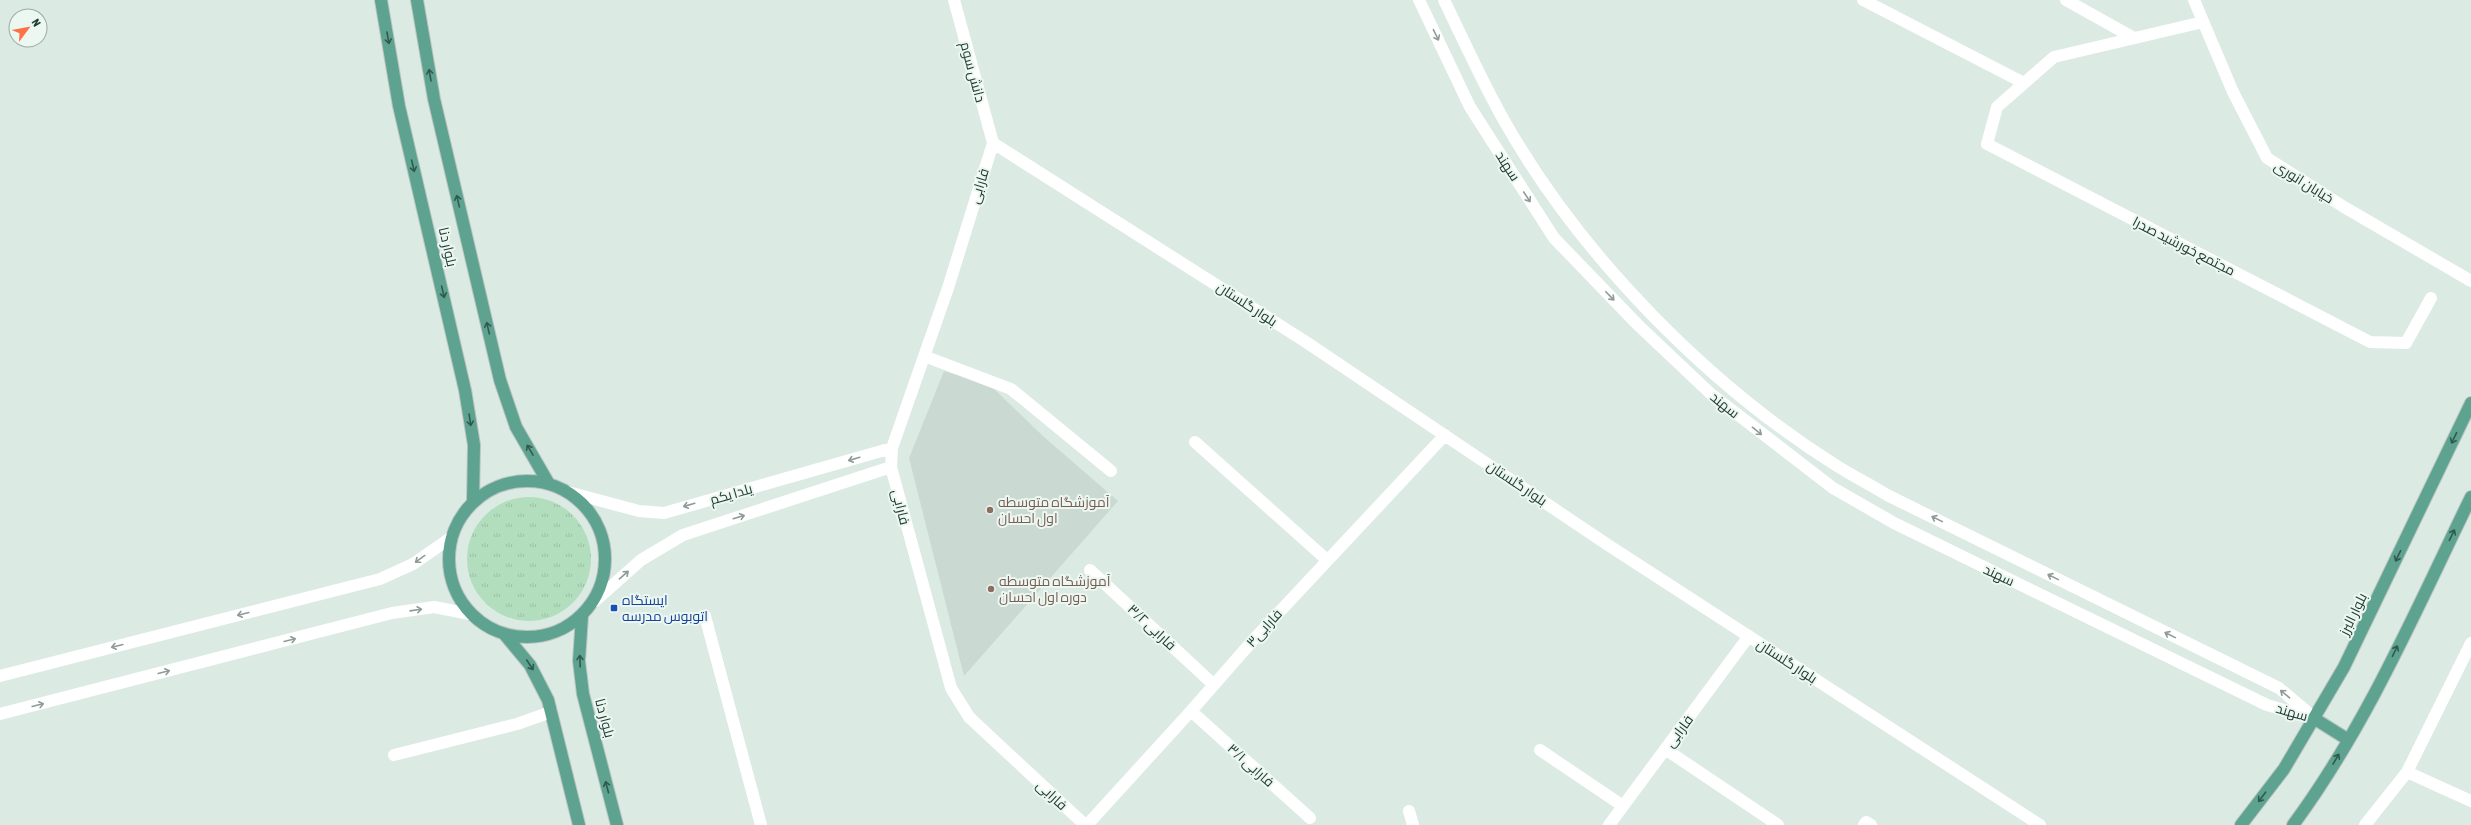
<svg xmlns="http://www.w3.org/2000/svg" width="2471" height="825" viewBox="0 0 2471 825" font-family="'Asap Condensed',Cairo,sans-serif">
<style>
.built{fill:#cadad3}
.grass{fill:url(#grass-tufts)}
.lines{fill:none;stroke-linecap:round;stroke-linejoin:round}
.major-casing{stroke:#bbc4c2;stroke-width:14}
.minor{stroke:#fff;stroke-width:12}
.major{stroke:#5da390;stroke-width:12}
.oneway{stroke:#8e9c98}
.oneway2{stroke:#305a4e}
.education-dot{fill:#8d6e63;stroke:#edf7f1;stroke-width:1.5}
.transit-dot{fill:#1a4fb4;stroke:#edf7f1;stroke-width:1.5}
.labels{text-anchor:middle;stroke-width:4;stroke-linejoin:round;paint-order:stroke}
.street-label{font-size:14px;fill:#1d3a32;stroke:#edf7f1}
.education-label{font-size:14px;fill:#785e54;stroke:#edf7f1;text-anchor:start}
.transit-label{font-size:14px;fill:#164399;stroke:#edf7f1;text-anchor:start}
</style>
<defs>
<pattern id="grass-tufts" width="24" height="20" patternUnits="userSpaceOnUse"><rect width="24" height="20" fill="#b3debe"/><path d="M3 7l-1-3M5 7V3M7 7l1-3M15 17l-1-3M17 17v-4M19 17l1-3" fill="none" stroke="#9abfa4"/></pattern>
</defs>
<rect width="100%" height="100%" fill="#dceae4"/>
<path class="built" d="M944,371l46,14 54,52 74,64 -154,175 -55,-218z"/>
<path class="grass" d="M467 559a62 62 0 1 1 124 0a62 62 0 1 1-124 0Z"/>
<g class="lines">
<g class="major-casing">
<path id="major" d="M381,0l18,106 66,284 9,55 -1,57
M417,0l17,99 66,281 16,47 33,57
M449 559a78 78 0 1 1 156 0a78 78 0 1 1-156 0Z
M582,616l-3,45 4,33 34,131
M505,635l25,30 18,35 31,125
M2315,719l32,20
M2241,825l43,-56 60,-102 127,-264
M2293,825c74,-100 124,-217 178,-328"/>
</g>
<path class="minor" d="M954,0l39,143
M1419,0l51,107 84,131 84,87 73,69 122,94 61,35 373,182 48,14
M1444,0c20,41 39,84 62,124 76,133 202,261 331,342 16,10 34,19 50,29l392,193 32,27
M1863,0l161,83
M2066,0l68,38
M2194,0l39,92 34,66 77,49 127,74
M2203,22l-149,35 -57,50 -10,37 383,198 36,1 25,-45
M993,143l313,199 302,203 432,280
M993,143l-45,145 -56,160 -1,19 60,221 18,29 116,108
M924,356l87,33 100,82
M1195,442l132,118
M568,492l71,19 25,2 228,-65
M1090,570l124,115
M595,601l46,-41 42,-25 208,-68
M705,616l56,209
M0,676l380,-97 33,-15 39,-27
M1191,711l119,107
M0,714l392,-101 42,-6 36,7
M1665,749l113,76
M1540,750l83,56
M394,755l123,-31 34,-12
M2407,772l64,29
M1409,811l4,14
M1087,825l104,-114 64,-73 190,-203
M1609,825l140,-189
M1864,825l2,-3 5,3
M2365,825l42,-53 64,-129"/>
<use href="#major" class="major"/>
</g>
<defs><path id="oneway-shaft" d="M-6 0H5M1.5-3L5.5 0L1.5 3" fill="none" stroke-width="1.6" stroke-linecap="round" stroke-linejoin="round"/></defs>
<g class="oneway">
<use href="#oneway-shaft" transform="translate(1436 35) rotate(64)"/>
<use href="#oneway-shaft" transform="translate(1527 197) rotate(57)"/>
<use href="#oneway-shaft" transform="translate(1610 296) rotate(46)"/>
<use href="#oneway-shaft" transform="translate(1757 431) rotate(39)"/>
<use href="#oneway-shaft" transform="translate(854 459) rotate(164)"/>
<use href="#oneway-shaft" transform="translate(689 505) rotate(164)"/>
<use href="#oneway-shaft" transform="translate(739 517) rotate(-17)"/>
<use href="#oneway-shaft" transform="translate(1937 519) rotate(-154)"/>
<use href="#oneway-shaft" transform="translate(420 559) rotate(144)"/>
<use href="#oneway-shaft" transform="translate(624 575) rotate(-41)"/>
<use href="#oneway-shaft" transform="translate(2053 577) rotate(-154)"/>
<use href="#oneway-shaft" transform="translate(416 610) rotate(-8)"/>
<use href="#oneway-shaft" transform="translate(243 614) rotate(166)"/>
<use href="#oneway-shaft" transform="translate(2170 635) rotate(-154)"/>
<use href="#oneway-shaft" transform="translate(290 640) rotate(-14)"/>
<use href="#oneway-shaft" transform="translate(117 646) rotate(166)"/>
<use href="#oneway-shaft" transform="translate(164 672) rotate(-14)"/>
<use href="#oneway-shaft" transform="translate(2285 694) rotate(-140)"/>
<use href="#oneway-shaft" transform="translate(38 705) rotate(-14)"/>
</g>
<g class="oneway2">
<use href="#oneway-shaft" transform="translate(388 38) rotate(80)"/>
<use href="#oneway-shaft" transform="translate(430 75) rotate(-100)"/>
<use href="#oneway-shaft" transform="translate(413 166) rotate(77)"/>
<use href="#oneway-shaft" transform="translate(458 201) rotate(-103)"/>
<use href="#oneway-shaft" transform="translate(443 292) rotate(77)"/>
<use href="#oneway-shaft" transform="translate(488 328) rotate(-103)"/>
<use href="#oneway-shaft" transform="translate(470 420) rotate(81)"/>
<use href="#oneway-shaft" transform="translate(2454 438) rotate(116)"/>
<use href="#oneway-shaft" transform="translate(530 450) rotate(-120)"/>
<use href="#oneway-shaft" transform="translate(2452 535) rotate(-64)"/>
<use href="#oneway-shaft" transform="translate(2398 556) rotate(116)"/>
<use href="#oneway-shaft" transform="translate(2395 651) rotate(-64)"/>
<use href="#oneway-shaft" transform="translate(580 661) rotate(-92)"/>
<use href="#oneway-shaft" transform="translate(530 665) rotate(57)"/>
<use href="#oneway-shaft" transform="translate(2336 759) rotate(-60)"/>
<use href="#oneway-shaft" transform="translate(607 787) rotate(-105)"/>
<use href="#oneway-shaft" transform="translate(2262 797) rotate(127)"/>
</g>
<g class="education-dot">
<circle cx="990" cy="510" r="4"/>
<circle cx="991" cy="589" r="4"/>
</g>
<rect class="transit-dot" x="610" y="604" width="8" height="8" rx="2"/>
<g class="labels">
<g class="street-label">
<text transform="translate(973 72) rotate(75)" y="5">دانش سوم</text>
<text transform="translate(1508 166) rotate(57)" y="5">سهند</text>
<text transform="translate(2304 182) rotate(32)" y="5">خیابان انوری</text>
<text transform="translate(979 186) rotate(-73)" y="5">فارابی</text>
<text transform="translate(2184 246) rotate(27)" y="5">مجتمع خورشید صدرا</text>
<text transform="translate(448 247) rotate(77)" y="5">بلوار دنا</text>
<text transform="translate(1247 304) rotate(33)" y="5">بلوار گلستان</text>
<text transform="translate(1725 405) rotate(39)" y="5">سهند</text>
<text transform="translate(1517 483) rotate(34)" y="5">بلوار گلستان</text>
<text transform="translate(731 494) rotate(-16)" y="5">یلدا یکم</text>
<text transform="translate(901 507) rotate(76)" y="5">فارابی</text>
<text transform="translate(1999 575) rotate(25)" y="5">سهند</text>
<text transform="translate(2353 614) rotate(-64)" y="5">بلوار البرز</text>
<text transform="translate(1152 627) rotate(43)" y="5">فارابی ۳/۲</text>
<text transform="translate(1264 628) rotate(-48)" y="5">فارابی۳</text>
<text transform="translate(1787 661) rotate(33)" y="5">بلوار گلستان</text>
<text transform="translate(2292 712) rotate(16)" y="5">سهند</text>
<text transform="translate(605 718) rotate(75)" y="5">بلوار دنا</text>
<text transform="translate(1679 731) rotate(-53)" y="5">فارابی</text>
<text transform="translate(1251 765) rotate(42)" y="5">فارابی ۳/۱</text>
<text transform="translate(1052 795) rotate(43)" y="5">فارابی</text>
</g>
<g class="education-label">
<text x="998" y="507">آموزشگاه متوسطه<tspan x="998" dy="16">اول احسان</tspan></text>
<text x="999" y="586">آموزشگاه متوسطه<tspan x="999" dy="16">دوره اول احسان</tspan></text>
</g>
<g class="transit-label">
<text x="622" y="605">ایستگاه<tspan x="622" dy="16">اتوبوس مدرسه</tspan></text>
</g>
</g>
<g transform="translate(28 28) rotate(58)"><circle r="19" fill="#edf7f1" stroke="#9aaba5"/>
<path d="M0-3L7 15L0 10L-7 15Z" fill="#fd7147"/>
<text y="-6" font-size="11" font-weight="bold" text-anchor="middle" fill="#1d3a32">N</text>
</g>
</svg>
